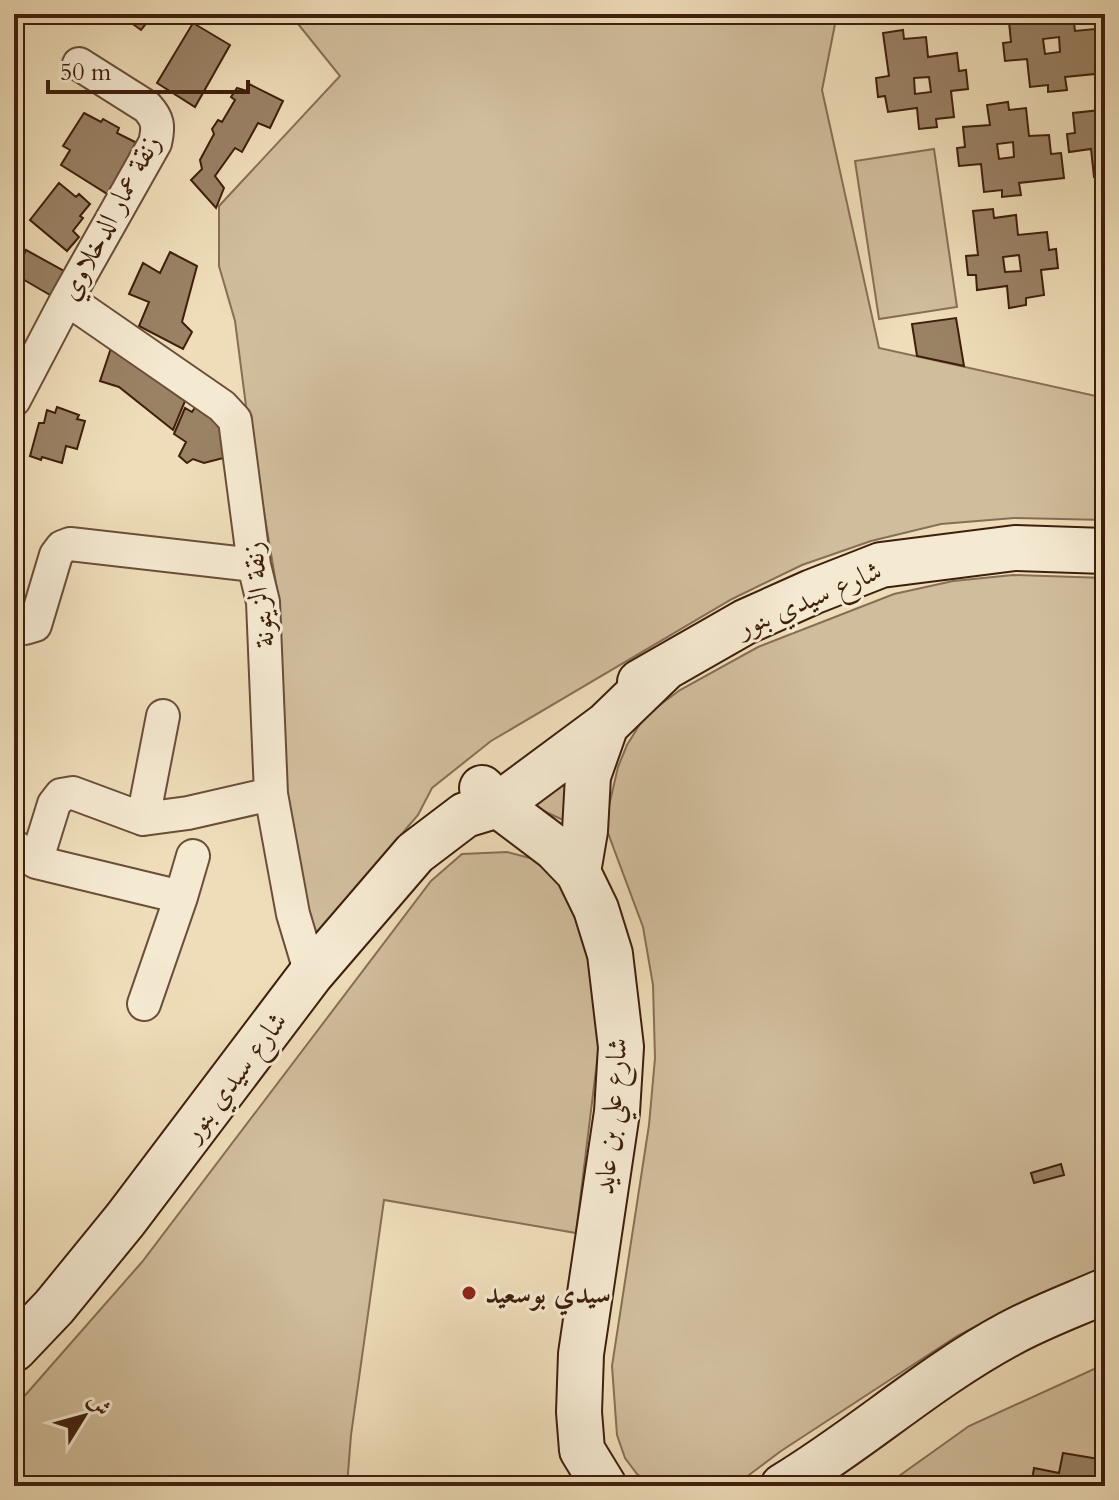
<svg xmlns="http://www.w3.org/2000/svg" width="1119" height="1500" viewBox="0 0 1119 1500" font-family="Cardo,Amiri,serif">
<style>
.green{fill:#d0bd9b;stroke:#886e54;stroke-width:2}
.building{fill:#9a8265;stroke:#3f1f0c;stroke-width:2;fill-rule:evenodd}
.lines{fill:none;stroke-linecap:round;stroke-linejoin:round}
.street-casing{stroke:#6b4e37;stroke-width:36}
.secondary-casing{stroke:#3f1f0c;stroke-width:48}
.street{stroke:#f4e9d1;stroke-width:32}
.secondary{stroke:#f4e9d1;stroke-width:44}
.poi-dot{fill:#8f2418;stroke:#f4e9d1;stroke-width:3}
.labels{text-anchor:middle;stroke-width:6;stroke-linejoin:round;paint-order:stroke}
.street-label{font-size:28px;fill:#3f1f0c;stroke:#f4e9d1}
.poi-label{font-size:28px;font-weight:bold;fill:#3f1f0c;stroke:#f4e9d1;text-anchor:start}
</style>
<rect width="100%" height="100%" fill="#eeddb8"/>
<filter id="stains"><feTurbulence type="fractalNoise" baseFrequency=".0025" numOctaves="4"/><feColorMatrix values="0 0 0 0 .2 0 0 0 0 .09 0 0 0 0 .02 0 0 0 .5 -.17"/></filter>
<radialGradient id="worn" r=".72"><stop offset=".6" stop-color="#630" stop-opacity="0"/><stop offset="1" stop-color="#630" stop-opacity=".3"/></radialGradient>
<path class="green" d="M290,14h547l-15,76 57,258 226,50v122l-91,-2 -73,6 -70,17 -69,24 -70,34 -241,142 -59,47 -14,27 -107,125 -32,-147v-192l-33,-195 -11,-85 -16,-55v-60l121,-130z
M934,149l23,158 -78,12 -24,-158z
M1013,575l92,3v692l-90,36 -58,30 -176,115 -36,27 -15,8h-76l-17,-12 -12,-16 -8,-23 -5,-69 37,-241 6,-67 -2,-73 -10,-58 -35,-94v-23l10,-43 9,-22 18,-29 35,-26 78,-43 136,-53 59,-13z
M590,749l-16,76 -52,-24z
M507,852l34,9 28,34 16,36 14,114 -23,188 -192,-33 -33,235 -4,51h-333v-78l128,-146 289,-381 31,-27z
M1105,1364v122h-220l84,-60z"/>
<path class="building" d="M119,14h35l-13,16z
M1035,14h38l2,17 20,-2 2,19h8v25l-40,4 2,13 -19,2v-7l-18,2 -3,-28 -22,2 -2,-18 8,-1 -2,-20 27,-2zM1059,37l1,15 -15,2 -2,-15z
M193,23l37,22 -35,62 -38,-24z
M903,30l1,9 22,-2 2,20 29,-4 2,18 7,-1 2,19 -17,2 3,26 -18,2 1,8 -18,2 -2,-21 -29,4 -3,-16 -7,1 -2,-19 13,-2 -6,-43zM929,77l2,15 -16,2 -1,-16z
M249,84l34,17 -13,27 -12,-5 -16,29 -7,-4 -20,28 9,12 -8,20 -25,-28 11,-11 -2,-9 14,-26 -2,-5 6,-9 4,2 13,-22 -4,-3 6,-9 10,3z
M1105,89v87l-11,1 -3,-28 -22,3 -2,-18 8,-1 -2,-20 27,-3 -3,-20z
M1008,102l1,8 17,-2 3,28 20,-1 2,19 10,-1 3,25 -45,5 2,12 -19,2v-7l-18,2 -3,-28 -22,2 -2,-18 8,-1 -2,-20 27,-2 -3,-20zM1013,142l1,15 -15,2 -2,-15z
M84,113l17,9 2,-3 16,9 -2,5 22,11 -30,51 -48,-30 9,-15 -7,-4z
M59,183l17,14 3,-3 11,10 -10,12 3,2 -10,13 6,6 -12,14 -37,-31z
M993,209l1,9 22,-3 2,20 29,-3 2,18 7,-1 2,19 -17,2 3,25 -18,3v7l-17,3 -2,-22 -30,4 -1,-15h-8l-2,-19 12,-1 -5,-44zM1019,255l2,16 -16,1 -2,-15z
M26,250l51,28 -15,24 -48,-28v-8l5,-10 3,2z
M170,252l27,14 -15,56 10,10 -9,17 -44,-23 10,-24 -20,-8 14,-31 17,10z
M956,318l8,48 -47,-10 -5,-32z
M111,348l74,53 -12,29 -54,-43 -19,-6z
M200,400l25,25 6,31 -27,7 -11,-4 -6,4 -8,-7 7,-14 -12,-8 11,-26 7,4z
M57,407l22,8 -2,4 8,2 -8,28 -11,-3 -4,17 -20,-6 -1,3 -11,-4 9,-33h5l3,-13 8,3z
M1061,1164l3,11 -30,8 -3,-10z
M1063,1453l42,7v26h-74l3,-18 25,5z"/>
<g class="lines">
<g class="street-casing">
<path id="street" d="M67,299l155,107 13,14 19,145 9,37 8,192 22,120 18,60
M14,400l53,-101 88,-156c4,-17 3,-24 -8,-36l-68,-43
M14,623l11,5 10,-3 21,-70 6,-8 8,-3 184,21
M143,819l20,-103
M14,846l22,16 145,35
M36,862l18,-58 7,-9 12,-2 70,26 45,-6 83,-19
M144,1004l37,-107 12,-41"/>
</g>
<g class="secondary-casing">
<path id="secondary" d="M640,682l105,-60 67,-30 69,-27 134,-17 90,3
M482,788l16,17 57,43 23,24 18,37 14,45 11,93 -4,65 -36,242 -2,58 3,38 22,36
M578,872l7,-41 3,-55 18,-51
M14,1349l40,-42 71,-87 186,-246 104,-121 50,-38 33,-10 108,-80 59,-57
M783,1486c78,-47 146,-109 226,-152 31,-17 64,-29 96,-43"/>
</g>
<use href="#street" class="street"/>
<use href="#secondary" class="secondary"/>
</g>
<circle class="poi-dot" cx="469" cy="1293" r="8"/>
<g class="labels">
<g class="street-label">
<text transform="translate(109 217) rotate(-62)" y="10">زنقة عمار الدخلاوي</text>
<text transform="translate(258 595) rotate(-97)" y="10">زنقة الزيتونة</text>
<text transform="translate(809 598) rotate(-23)" y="10">شارع سيدي بنور</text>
<text transform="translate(234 1076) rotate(-53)" y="10">شارع سيدي بنور</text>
<text transform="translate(610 1116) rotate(-85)" y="10">شارع علي بن عايد</text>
</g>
<g class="poi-label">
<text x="485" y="1303">سيدي بوسعيد</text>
</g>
</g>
<rect width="1119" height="1500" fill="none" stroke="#eeddb8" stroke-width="48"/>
<rect x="16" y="16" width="1087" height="1468" fill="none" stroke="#3f1f0c" stroke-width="4"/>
<rect x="24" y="24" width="1071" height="1452" fill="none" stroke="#3f1f0c" stroke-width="2"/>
<g transform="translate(84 1416) rotate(53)" stroke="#f4e9d1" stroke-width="6" paint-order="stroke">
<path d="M0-6L14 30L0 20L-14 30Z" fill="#3f1f0c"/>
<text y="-12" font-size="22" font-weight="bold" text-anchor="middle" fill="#3f1f0c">ش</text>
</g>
<path d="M48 80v12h200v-12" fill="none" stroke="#3f1f0c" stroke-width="4"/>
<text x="60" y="80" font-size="24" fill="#3f1f0c" stroke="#f4e9d1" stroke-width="6" paint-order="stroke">50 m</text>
<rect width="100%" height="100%" filter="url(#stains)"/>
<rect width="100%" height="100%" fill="url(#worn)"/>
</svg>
